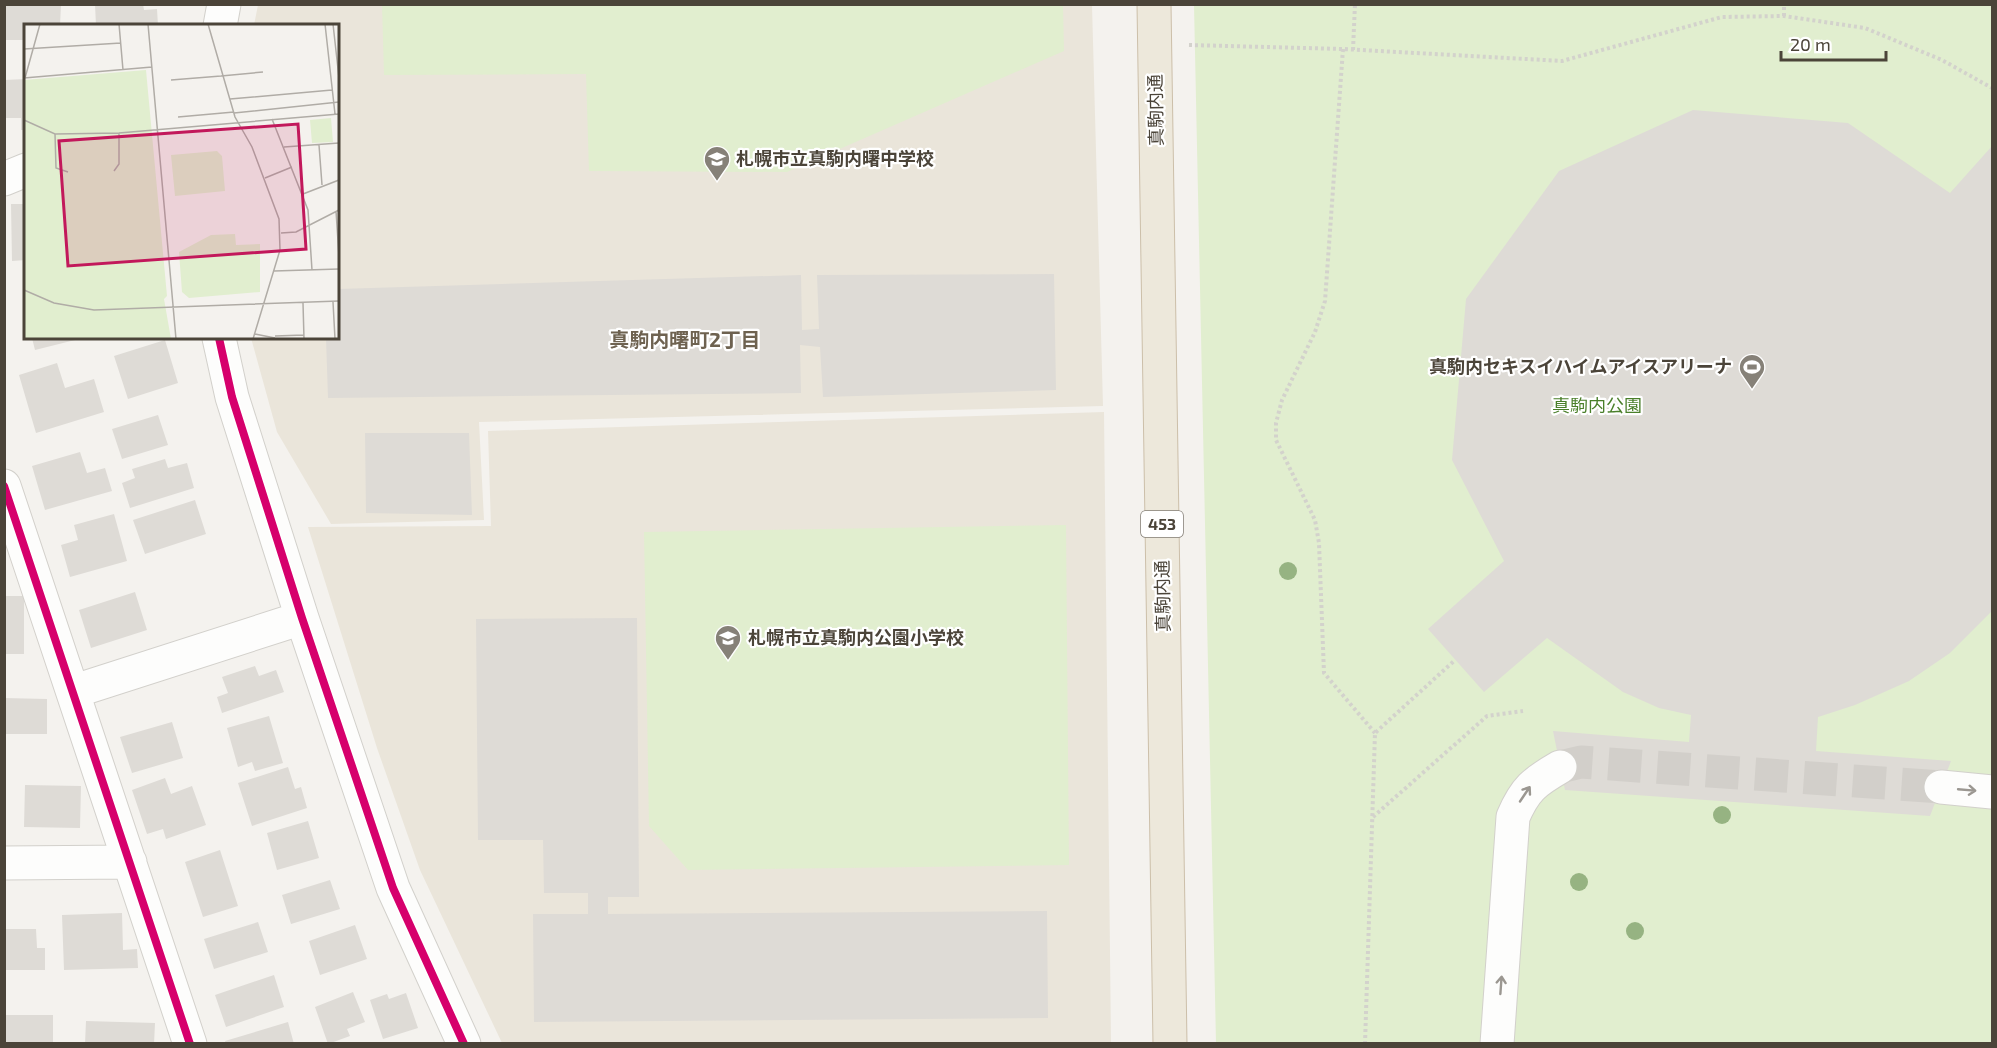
<svg xmlns="http://www.w3.org/2000/svg" width="1997" height="1048" viewBox="0 0 1997 1048" font-family="'Exo 2','Noto Sans JP',sans-serif">
<style>
.education{fill:#eae5da}
.green{fill:#e1eecf}
.building{fill:#dedbd6}
.lines{fill:none;stroke-linecap:round;stroke-linejoin:round}
.minor-tunnel{stroke:#d2cfca;stroke-width:33;stroke-dasharray:33 16;stroke-linecap:butt}
.minor-casing{stroke:#d2d0cb;stroke-width:35}
.highway-casing{stroke:#ccbfa9;stroke-width:35}
.path{stroke:#d3d2cc;stroke-width:4;stroke-dasharray:3 3;stroke-linecap:butt}
.minor{stroke:#fdfdfc;stroke-width:33}
.highway{stroke:#ede8db;stroke-width:33}
.cycleway-casing{stroke:#fff;stroke-width:11}
.cycleway{stroke:#d6006c;stroke-width:8}
.tree{fill:#96b382}
.oneway{stroke:#9b9791}
.labels{text-anchor:middle;stroke-width:4.5;stroke-linejoin:round;paint-order:stroke}
.shield{fill:#fff;stroke:#817c74;stroke-width:1.5}
.shield-label{font-size:16px;font-weight:bold;fill:#4b4439}
.street-label{font-size:18px;fill:#4b4439;stroke:#fff}
.poi-label{font-size:18px;font-weight:bold;fill:#4b4439;stroke:#fff;text-anchor:start}
.park-label{font-size:18px;fill:#4a7f2a;stroke:#fff}
.neighbourhood-label{font-size:20px;font-weight:bold;fill:#6e6250;stroke:#fff}
.inset-road{fill:none;stroke:#b0aca6;stroke-width:1.5}
.view{fill:#c2185b;fill-opacity:0.15;stroke:#c2185b;stroke-width:3}
.inset-edge{fill:none;stroke:#4b4439;stroke-width:3}
</style>
<rect width="100%" height="100%" fill="#f4f2ee"/>
<path class="education" d="M258,5h834l11,401 -624,16 5,98 -153,4 -54,-92 -26,-94h87v-312l-84,-1z
M1104,412l7,631h-609l-82,-173 -43,-122 -69,-221 183,-1 -3,-95z"/>
<path class="green" d="M382,5h681l1,46 -277,121 -198,-1 -3,-97 -202,1z
M1194,5h798v1038h-776z
M1066,525l3,340 -381,5 -39,-44 -5,-294z"/>
<path class="building" d="M4,4h57l-1,22h-34v14h-22z
M95,4h48l1,6 13,-1 1,17h-62z
M26,79v51h-5v-12h-17v-38z
M1693,110l155,13 102,70 42,-47v465l-42,42 -41,28 -54,24 -37,12 -2,34 135,10 -21,55 -365,-26 -12,-59 136,11 2,-27 -32,-7 -36,-16 -76,-54 -63,54 -56,-63 76,-68 -52,-101 14,-161 93,-128z
M11,204h15v56l-14,1z
M1054,274l2,116 -233,7 -3,-50 -20,-2 1,48 -473,5 -2,-60h12v-49l463,-14 1,55 17,-1 -2,-54z
M32,338h51l-48,12z
M165,340l13,43 -50,16 -14,-43z
M57,363l8,25 29,-9 10,33 -68,21 -17,-58z
M158,415l10,30 -46,14 -10,-30z
M365,433h104l3,82 -106,-2z
M80,452l7,21 18,-5 7,23 -67,19 -13,-44z
M165,459l3,9 19,-5 7,25 -64,20 -8,-25 13,-5 -3,-9z
M195,500l11,34 -61,20 -12,-34z
M114,514l13,47 -57,16 -9,-32 17,-5 -4,-15z
M135,592l12,38 -56,18 -12,-38z
M4,596h20v58h-20z
M637,618l2,279h-31v17l439,-3 1,107 -514,4 -1,-108h55v-21h-44l-1,-53h-65l-2,-221z
M255,666l4,10 17,-6 8,22 -62,21 -5,-16 11,-4 -6,-16z
M4,698l43,1v35h-43z
M269,716l14,47 -28,8 -3,-9 -14,5 -11,-39z
M172,722l11,36 -51,15 -12,-36z
M288,767l7,22 6,-2 6,21 -55,18 -14,-43z
M165,778l6,16 21,-8 14,39 -40,14 -3,-10 -16,5 -15,-44z
M25,785l56,1 -1,42 -56,-1z
M308,821l11,37 -42,12 -10,-37z
M220,850l18,56 -35,11 -18,-55z
M330,880l10,29 -49,15 -9,-29z
M122,913l1,37 14,-1 1,19 -74,2 -2,-55z
M258,922l10,30 -54,17 -10,-30z
M355,925l12,34 -47,16 -11,-34z
M5,929h31l1,19h8v22h-40z
M274,975l10,32 -58,20 -11,-32z
M353,992l12,30 -18,7 3,7 -22,8 -13,-37z
M406,993l12,35 -35,11 -13,-39 17,-6 2,5z
M4,1015h49v29h-49z
M86,1021l69,2 -1,21h-69z
M288,1022l6,22h-68l-1,-3z"/>
<g class="lines">
<path class="minor-tunnel" d="M1560,767l21,-5 360,25"/>
<g class="minor-casing">
<path id="minor" d="M220,26l4,-22
M4,179l22,-9
M219,338l13,59 70,221 91,270 71,156
M4,486l186,558
M75,691l227,-73
M1941,787l51,5
M4,863l126,-1
M1497,1044l16,-227c12,-28 21,-35 47,-50"/>
</g>
<g class="highway-casing">
<path id="highway" d="M1154,4l16,1040"/>
</g>
<path class="path" d="M1784,16v-12
M1189,45l154,4 219,12 160,-44 62,-1 81,12 77,32 50,28
M1343,49l-18,252 -10,31 -33,68 -6,23v17l39,80 4,23 5,130 51,60
M1353,50l2,-46
M1373,817l114,-101 36,-5
M1365,1044l10,-311 80,-73"/>
<use href="#minor" class="minor"/>
<use href="#highway" class="highway"/>
<g class="cycleway-casing">
<path id="cycleway" d="M219,338l13,59 70,221 91,270 71,156
M4,486l186,558"/>
</g>
<use href="#cycleway" class="cycleway"/>
</g>
<g class="tree">
<circle cx="1288" cy="571" r="9"/>
<circle cx="1722" cy="815" r="9"/>
<circle cx="1579" cy="882" r="9"/>
<circle cx="1635" cy="931" r="9"/>
</g>
<defs><path id="oneway-shaft" d="M-6 0H5M1.5-3L5.5 0L1.5 3" fill="none" stroke-width="1.6" stroke-linecap="round" stroke-linejoin="round" transform="scale(1.5)"/></defs>
<g class="oneway">
<use href="#oneway-shaft" transform="translate(1967 790) rotate(5)"/>
<use href="#oneway-shaft" transform="translate(1525 794) rotate(-56)"/>
<use href="#oneway-shaft" transform="translate(1501 985) rotate(-86)"/>
</g>
<defs>
<g id="school-pin" transform="scale(1.35)"><path d="M0 17L-7.5 6A9.5 9.5 0 1 1 7.5 6Z" fill="#868178" stroke="#fff"/><path d="M0-5L7-2L0 1L-7-2ZM-4 1L0 2.5L4 1V4Q0 6-4 4Z" fill="#fff"/></g>
<g id="stadium-pin" transform="scale(1.35)"><path d="M0 17L-7.5 6A9.5 9.5 0 1 1 7.5 6Z" fill="#868178" stroke="#fff"/><path d="M0-5a6.5 5 0 1 0 0 10a6.5 5 0 1 0 0-10ZM-3.5-1.8h7v3.6h-7Z" fill="#fff"/></g>
</defs>
<g fill-rule="evenodd">
<use href="#school-pin" x="717" y="159"/>
<use href="#stadium-pin" x="1752" y="367"/>
<use href="#school-pin" x="728" y="638"/>
</g>
<g class="labels">
<rect class="shield" x="1141" y="511" width="42" height="26" rx="4.5"/>
<g class="shield-label">
<text x="1162" y="530">453</text>
</g>
<g class="street-label">
<text transform="translate(1156 110) rotate(-91)" y="6">真駒内通</text>
<text transform="translate(1163 596) rotate(-91)" y="6">真駒内通</text>
</g>
<g class="poi-label">
<text x="736" y="165">札幌市立真駒内曙中学校</text>
<text x="1732" y="373" text-anchor="end">真駒内セキスイハイムアイスアリーナ</text>
<text x="748" y="644">札幌市立真駒内公園小学校</text>
</g>
<g class="park-label">
<text x="1597" y="412">真駒内公園</text>
</g>
<g class="neighbourhood-label">
<text x="685" y="347">真駒内曙町2丁目</text>
</g>
</g>
<g transform="translate(24 24)">
<rect width="315" height="315" fill="#f4f2ee"/>
<path d="M122,46l21,226 -3,3 7,40h-147v-259zM307,94l2,24 -21,1 -2,-23zM193,127l5,5 3,35 -50,5 -4,-41zM211,210l1,11 24,-1v48l-71,6 -7,-6 -3,-40 32,-17z" fill="#e1eecf"/>
<path class="inset-road" d="M95,0l4,46M124,0l28,315M184,0l27,93 17,30 27,72 1,31 -27,89M301,0l10,90M309,0l6,54M0,25l97,-6M197,52l42,-4M0,54l128,-11M1,54l15,-54M147,56l50,-4M206,75l102,-9M210,89l105,-11M154,93l56,-5M248,95l36,91 4,60M0,96l31,14 64,-1 220,-19M31,110l1,34 12,4M295,121l3,40M260,123l55,-4M90,147l5,-7v-31M241,154l27,-11M279,170l36,-14M312,187l3,45M257,209l15,-1 43,-22M250,247l65,-2M0,266l30,13 40,7 245,-9M309,278l2,37M279,279l1,36M231,310l20,4M251,312l29,-1"/>
<path class="view" d="M274,100l8,125 -238,17 -9,-125z"/>
<rect width="315" height="315" class="inset-edge"/>
</g>
<rect width="1997" height="1048" fill="none" stroke="#4b4439" stroke-width="12"/>
<path d="M1781 51v9h105v-9" fill="none" stroke="#4b4439" stroke-width="3"/>
<text x="1790" y="51" font-size="18" fill="#4b4439" stroke="#ffffff" stroke-width="4.5" paint-order="stroke">20 m</text>
</svg>
